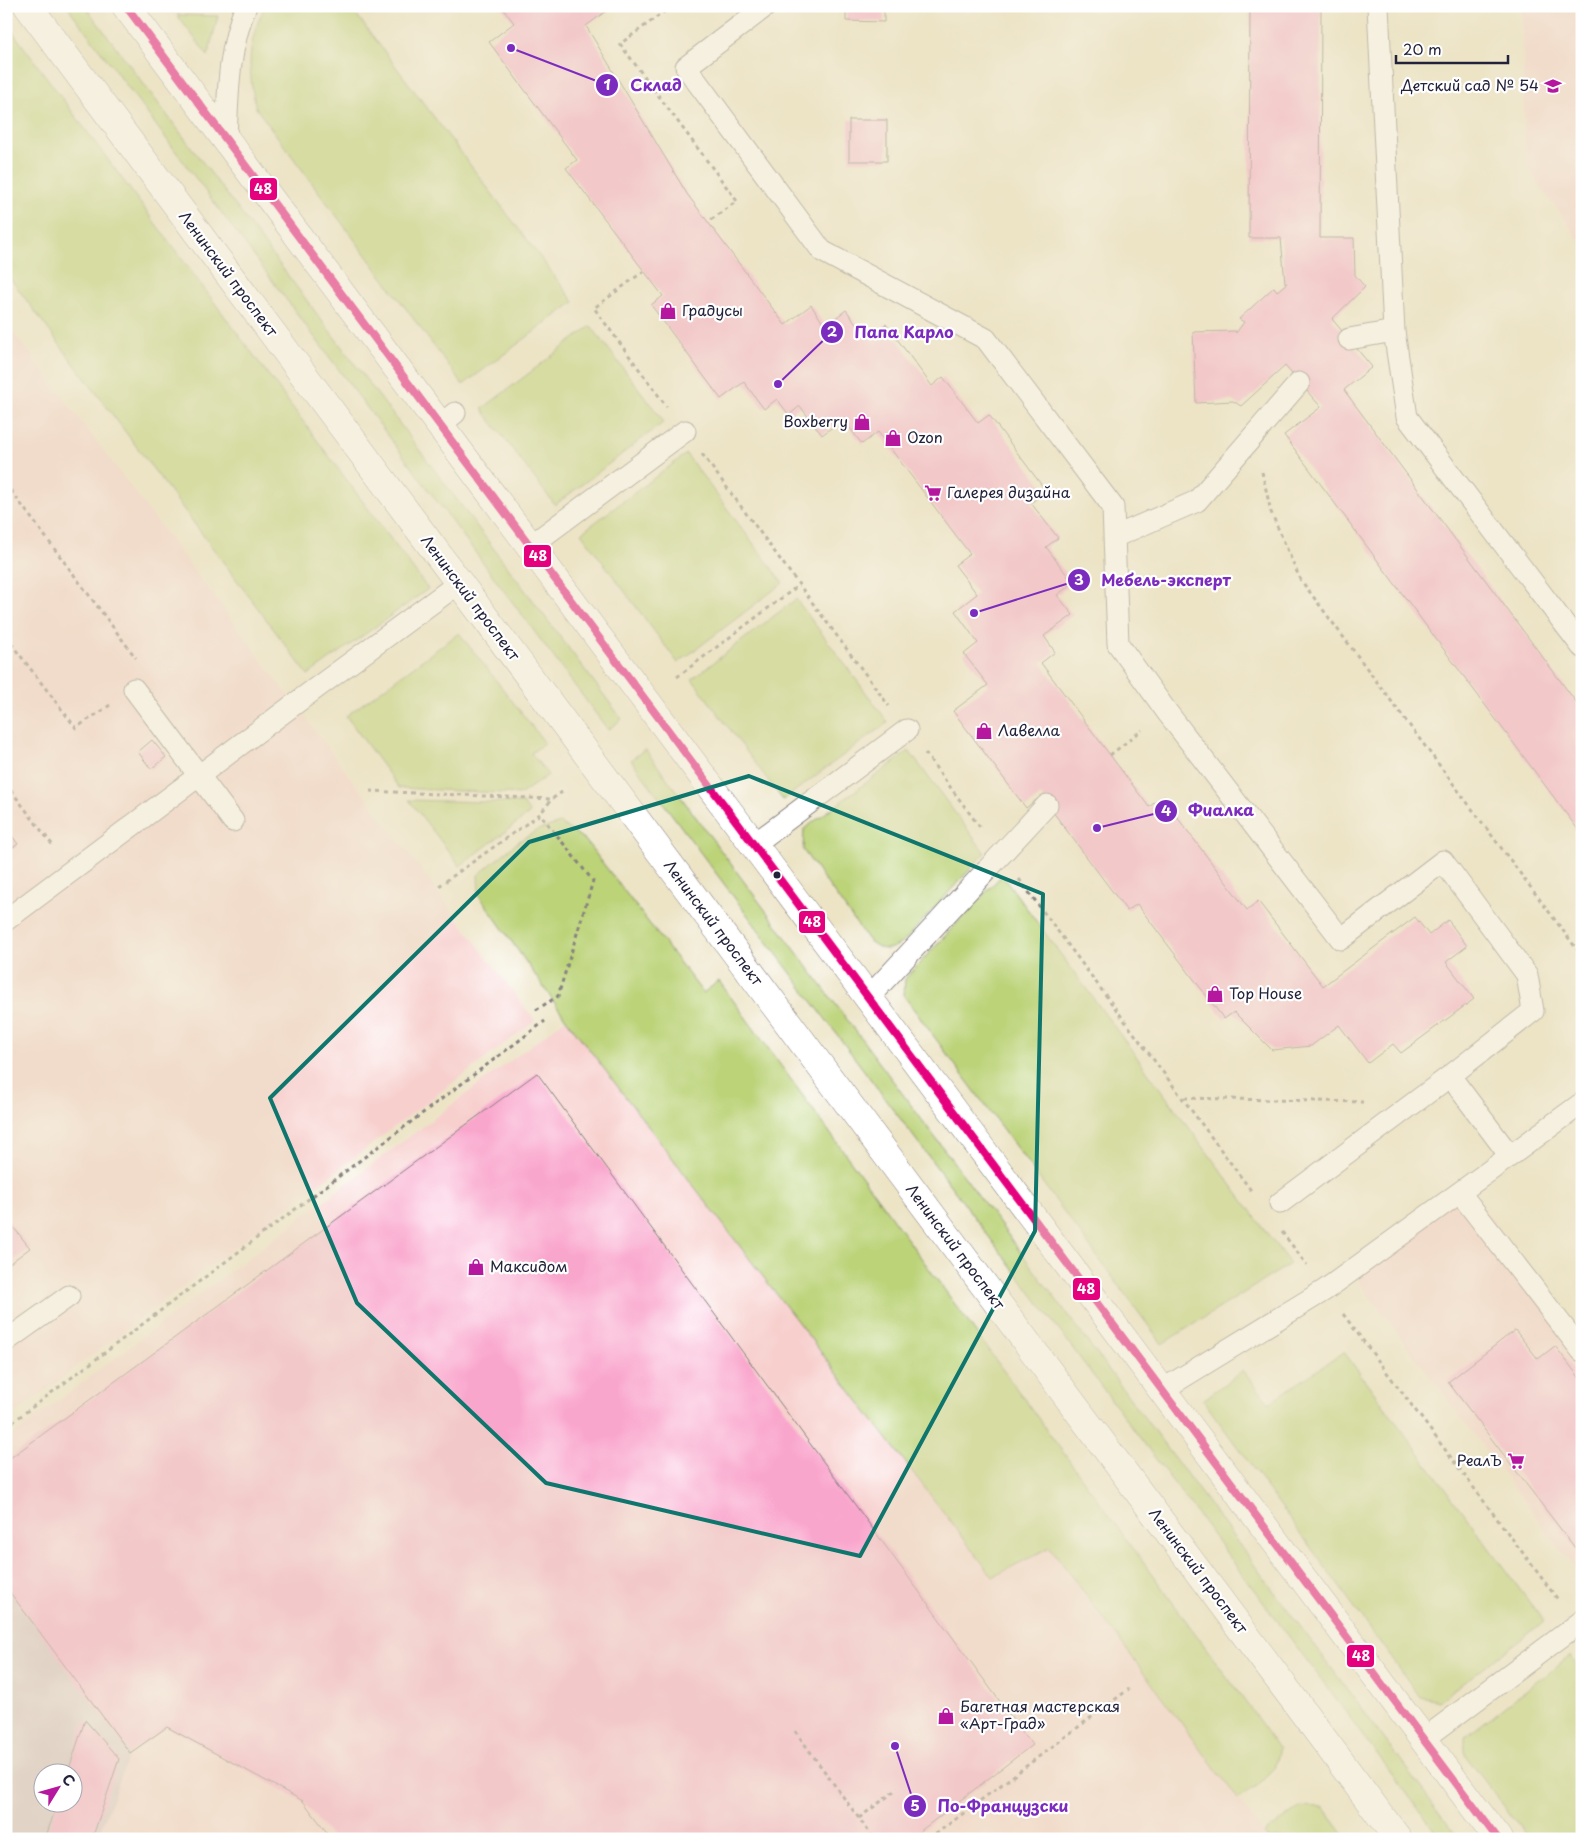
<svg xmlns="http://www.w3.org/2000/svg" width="1588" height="1845" viewBox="0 0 1588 1845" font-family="'Playpen Sans',sans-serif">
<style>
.built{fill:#f7d0ce;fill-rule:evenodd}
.industrial{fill:#d2bec4;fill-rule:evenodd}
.green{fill:#bcd378;stroke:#6f7a5a}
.building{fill:#f9a6cc}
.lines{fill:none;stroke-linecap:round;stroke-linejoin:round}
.service-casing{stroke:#888380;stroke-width:23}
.primary-casing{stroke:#888380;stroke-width:29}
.path{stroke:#888380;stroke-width:3;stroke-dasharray:4 4;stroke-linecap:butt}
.service{stroke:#fff;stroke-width:21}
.primary{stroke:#fff;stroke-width:28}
.bus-1-casing{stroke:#fff;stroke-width:11}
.bus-1{stroke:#e5007d;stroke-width:8}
.marked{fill:none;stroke:#0f766e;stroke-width:4;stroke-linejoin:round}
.bus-dot{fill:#22223b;stroke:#fff;stroke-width:2}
.labels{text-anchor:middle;stroke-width:4.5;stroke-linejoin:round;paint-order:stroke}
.poi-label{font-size:15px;fill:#22223b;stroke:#fff;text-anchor:start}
.street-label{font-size:15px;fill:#22223b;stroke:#fff}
.leader{fill:none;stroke:#7b2cbf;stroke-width:2}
.callout-dot{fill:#7b2cbf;stroke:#fff;stroke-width:2}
.mark-label{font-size:15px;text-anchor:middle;font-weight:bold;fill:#fff}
.callout-label{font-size:16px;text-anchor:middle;font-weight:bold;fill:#7b2cbf;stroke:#fff;stroke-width:4.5;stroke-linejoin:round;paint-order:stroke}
.line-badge{stroke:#fff;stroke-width:2}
.badge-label{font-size:14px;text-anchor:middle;font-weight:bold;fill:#fff}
</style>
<rect width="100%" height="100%" fill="#fff"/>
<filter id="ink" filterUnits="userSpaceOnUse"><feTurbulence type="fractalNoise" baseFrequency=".02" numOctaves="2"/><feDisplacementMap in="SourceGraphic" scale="10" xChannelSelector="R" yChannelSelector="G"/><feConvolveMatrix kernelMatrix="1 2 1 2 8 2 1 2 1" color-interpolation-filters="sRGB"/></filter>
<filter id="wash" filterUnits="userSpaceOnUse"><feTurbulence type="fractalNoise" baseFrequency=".0096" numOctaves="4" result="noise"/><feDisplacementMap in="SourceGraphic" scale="20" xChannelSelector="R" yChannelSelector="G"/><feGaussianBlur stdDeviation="1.12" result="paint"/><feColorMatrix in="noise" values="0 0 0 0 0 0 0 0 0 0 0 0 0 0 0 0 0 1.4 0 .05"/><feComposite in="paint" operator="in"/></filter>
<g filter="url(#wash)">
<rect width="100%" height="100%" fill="#ede4c6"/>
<path class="built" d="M1521,6h61v238l-56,-78z
M6,322l529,699 -529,399z
M566,1019l427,558 57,-30 218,292h-1262v-399zM42,1772h30v30h-30z
M1464,1183l118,153v242l-234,-311z"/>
<path class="industrial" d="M6,1587l124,166 -33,86h-91zM42,1772h30v30h-30z"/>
<path class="green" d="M67,6h18l537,713 -14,11z
M265,6h85l224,296 -111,83 -207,-277c-9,-40 -9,-64 9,-102z
M177,15l41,1 -10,40z
M6,23l422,566 -120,86 -302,-402z
M591,326l73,96 -109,83 -73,-96z
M686,454l97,129 -105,80 -97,-130z
M796,599l92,123 -105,78 -91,-121z
M459,633l86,110 -14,10 17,22 -27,19 -122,-6 -53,-72z
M645,749l814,1090h-18l-810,-1079z
M909,751l76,102 -82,89c-16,10 -20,9 -35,-2l-65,-90 1,-21z
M409,800l114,3 7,10 -70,53z
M560,823l25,17 118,153 16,-12 560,767 -5,21 -17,17 -19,13 -188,-252 -57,30 -427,-558 -87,-124 -1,-20 41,-34 19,-11z
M1002,875l288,389 -128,80 -258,-348 1,-17z
M1344,1352l200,270 -105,79 -19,-4 -217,-297 40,-30 26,33z
M1570,1656l12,15v168h-53l-64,-84v-18z
M1301,1807l23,1 23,31h-79l-4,-6z"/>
<g id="blocks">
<path class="building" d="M501,6h112l-27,20 101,168 98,131 26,-20 14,21 21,-16 21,28 19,-14 46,62 11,-9 35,46 11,-8 57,76 -15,12 27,35 -12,9 27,36 -16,12 16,20 -29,21 11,16 -14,11 108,144 13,-10 85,113 11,-9 65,85 92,-69 14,18 19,-15 19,26 -21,16 28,37 -73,54 -8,-9 -25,19 -29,-38 -28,21 -39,4 -38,-38 -10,7 -87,-115 -10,7 -86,-115 -15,12 -73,-97 35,-26 -24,-31 14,-11 -23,-32 22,-17 -22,-29 15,-11 -92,-122 -16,12 -19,-25 -21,16 -22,-29 -11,9 -12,-16 -13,10 -20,-27 -23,17 -70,-94 12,-9 -97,-128 11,-8 -88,-118 25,-19z
M846,6h38v16l-38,-1z
M1250,6h71l-1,232h34l1,37 10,12 -33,32 40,48 -28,23 238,320v125l-298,-400 37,-28 -36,-41 -44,40 -8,-5 -37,2 -3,-71 43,-1v2l8,-11 -5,-3 35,-32 3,4 10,-8h-2l-4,-45h-32z
M849,120h38v41h-38z
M152,740l14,17 -15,12 -13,-17z
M6,828l12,16 -12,8z
M537,1073l495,672 -122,94h-578l-29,-38 -136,-74 -37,26 -124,-166v-126z
M6,1218l24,30 -24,18z
M1515,1330l23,29 17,-13 27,35v176l-134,-175z
M85,1720l34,39 -27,80h-47l13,-37h14v-30h-4z"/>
</g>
</g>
<g filter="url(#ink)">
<use href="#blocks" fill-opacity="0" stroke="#888380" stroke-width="1"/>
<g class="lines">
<g class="service-casing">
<path id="service" d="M766,6l-80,61 136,184 164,88 127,168 5,137 49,68 174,227 102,-78 84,114 6,36 -83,65 60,80 -185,134 -163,100
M1378,6l16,325 13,86 175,230
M226,140c2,-46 2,-91 20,-134
M1349,339l45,-8
M440,425l15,-12
M1114,537l83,-36 102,-118
M530,546l155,-115
M134,689l99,132
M753,845l154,-115
M6,920l294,-220 159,-117
M868,998l179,-193
M1510,1156l72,-53
M1460,1193l122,158
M1280,1203l170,-127
M6,1341l63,-45
M1424,1739l158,-118"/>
</g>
<g class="primary-casing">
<path id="primary" d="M28,6l1370,1833
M126,6l1372,1833"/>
</g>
<path class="path" d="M672,6l-52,38 117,157 -29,21
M644,271l-50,37 73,99
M702,454l187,252
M1262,472l9,40 29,67 282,377
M6,484l130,174
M6,637l70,91 34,-23
M677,677l122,-92
M925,753l57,77
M1110,755l32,-25
M6,784l48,63
M370,791l182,8
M1019,879l234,314
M439,886l101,-72 12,-15 13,-9
M536,1010l22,-14 35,-115 -53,-67
M1184,1098l179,4
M1282,1232l25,33
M1343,1314l216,287
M6,1427l539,-406
M795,1731l79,108
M859,1818l37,-28
M929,1839l200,-150"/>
<use href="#service" class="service"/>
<use href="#primary" class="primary"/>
<g class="bus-1-casing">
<path id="bus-1" d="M126,6l1372,1833"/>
</g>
<use href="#bus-1" class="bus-1"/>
</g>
</g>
<path d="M0 0H1588V1845H0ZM749,776l294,118 -8,337 -175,325 -314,-73 -189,-180 -87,-205 259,-256z" fill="#ede4c6" fill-opacity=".55" fill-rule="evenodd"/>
<path class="marked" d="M749,776l294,118 -8,337 -175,325 -314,-73 -189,-180 -87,-205 259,-256z"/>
<defs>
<g id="school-bare" transform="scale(1.35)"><path d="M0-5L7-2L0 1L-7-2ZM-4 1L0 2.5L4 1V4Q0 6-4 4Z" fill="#b5179e" stroke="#fff" stroke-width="2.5" paint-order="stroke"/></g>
<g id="shop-bare" transform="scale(1.35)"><path d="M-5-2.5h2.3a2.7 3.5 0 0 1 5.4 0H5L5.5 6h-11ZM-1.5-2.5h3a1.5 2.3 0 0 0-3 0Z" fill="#b5179e" stroke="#fff" stroke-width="2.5" paint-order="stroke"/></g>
<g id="supermarket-bare" transform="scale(1.35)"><path d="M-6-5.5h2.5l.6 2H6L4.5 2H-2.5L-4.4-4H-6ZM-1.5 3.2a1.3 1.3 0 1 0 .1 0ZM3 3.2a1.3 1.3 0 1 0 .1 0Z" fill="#b5179e" stroke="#fff" stroke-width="2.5" paint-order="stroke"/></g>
</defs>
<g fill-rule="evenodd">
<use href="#school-bare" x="1553" y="86"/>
<use href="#shop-bare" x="668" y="311"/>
<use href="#shop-bare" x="862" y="422"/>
<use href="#shop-bare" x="893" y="438"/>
<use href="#supermarket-bare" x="933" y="493"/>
<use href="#shop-bare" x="984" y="731"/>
<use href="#shop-bare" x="1215" y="994"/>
<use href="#shop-bare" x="476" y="1267"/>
<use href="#supermarket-bare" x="1516" y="1461"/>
<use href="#shop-bare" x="946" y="1716"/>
</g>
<circle class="bus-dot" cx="777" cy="875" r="4.5"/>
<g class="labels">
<g class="poi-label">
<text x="1539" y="91" text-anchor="end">Детский сад № 54</text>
<text x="682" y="316">Градусы</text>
<text x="848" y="427" text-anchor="end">Boxberry</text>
<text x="907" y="443">Ozon</text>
<text x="947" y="498">Галерея дизайна</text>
<text x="998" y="736">Лавелла</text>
<text x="1229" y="999">Top House</text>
<text x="490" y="1272">Максидом</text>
<text x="1502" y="1466" text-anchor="end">РеалЪ</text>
<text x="960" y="1712">Багетная мастерская<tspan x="960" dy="17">«Арт-Град»</tspan></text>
</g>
<g class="street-label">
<text transform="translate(228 274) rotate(53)" y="5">Ленинский проспект</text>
<text transform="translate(470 598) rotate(53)" y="5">Ленинский проспект</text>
<text transform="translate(713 923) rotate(53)" y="5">Ленинский проспект</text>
<text transform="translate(955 1247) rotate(53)" y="5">Ленинский проспект</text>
<text transform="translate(1198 1571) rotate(53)" y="5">Ленинский проспект</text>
</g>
</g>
<path class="leader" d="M511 48L607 85M778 384L832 332M974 613L1079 580M1097 828L1166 811M895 1746L915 1806"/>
<g class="callout-dot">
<circle cx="511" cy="48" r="5"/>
<circle cx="778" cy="384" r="5"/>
<circle cx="974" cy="613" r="5"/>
<circle cx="1097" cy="828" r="5"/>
<circle cx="895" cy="1746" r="5"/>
<circle cx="607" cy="85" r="12"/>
<circle cx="832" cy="332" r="12"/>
<circle cx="1079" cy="580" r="12"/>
<circle cx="1166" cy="811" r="12"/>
<circle cx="915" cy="1806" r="12"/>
</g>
<g class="mark-label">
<text x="607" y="90">1</text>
<text x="832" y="337">2</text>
<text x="1079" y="585">3</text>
<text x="1166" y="816">4</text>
<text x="915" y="1811">5</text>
</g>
<g class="callout-label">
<text x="656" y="91">Склад</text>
<text x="904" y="338">Папа Карло</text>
<text x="1166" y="586">Мебель-эксперт</text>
<text x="1221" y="816">Фиалка</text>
<text x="1003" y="1812">По-Французски</text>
</g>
<g class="line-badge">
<rect x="249" y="177" width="29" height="24" rx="5" fill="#e5007d"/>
<rect x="523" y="544" width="29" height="24" rx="5" fill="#e5007d"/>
<rect x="798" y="910" width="28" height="24" rx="5" fill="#e5007d"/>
<rect x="1072" y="1277" width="29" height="24" rx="5" fill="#e5007d"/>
<rect x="1346" y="1644" width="29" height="24" rx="5" fill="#e5007d"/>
</g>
<g class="badge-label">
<text x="263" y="194">48</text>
<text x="538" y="561">48</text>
<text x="812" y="927">48</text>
<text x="1086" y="1294">48</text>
<text x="1361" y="1661">48</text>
</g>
<rect width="1588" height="1845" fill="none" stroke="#fff" stroke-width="25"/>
<g transform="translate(58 1788) rotate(53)"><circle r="24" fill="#ffffff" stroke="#a7a7b1"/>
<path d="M0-4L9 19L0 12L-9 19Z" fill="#b5179e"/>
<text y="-8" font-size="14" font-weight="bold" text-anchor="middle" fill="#22223b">С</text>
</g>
<path d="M1396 55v8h112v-8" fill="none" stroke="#22223b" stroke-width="2.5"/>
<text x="1403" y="55" font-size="15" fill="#22223b" stroke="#ffffff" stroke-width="4" paint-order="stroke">20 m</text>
</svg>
